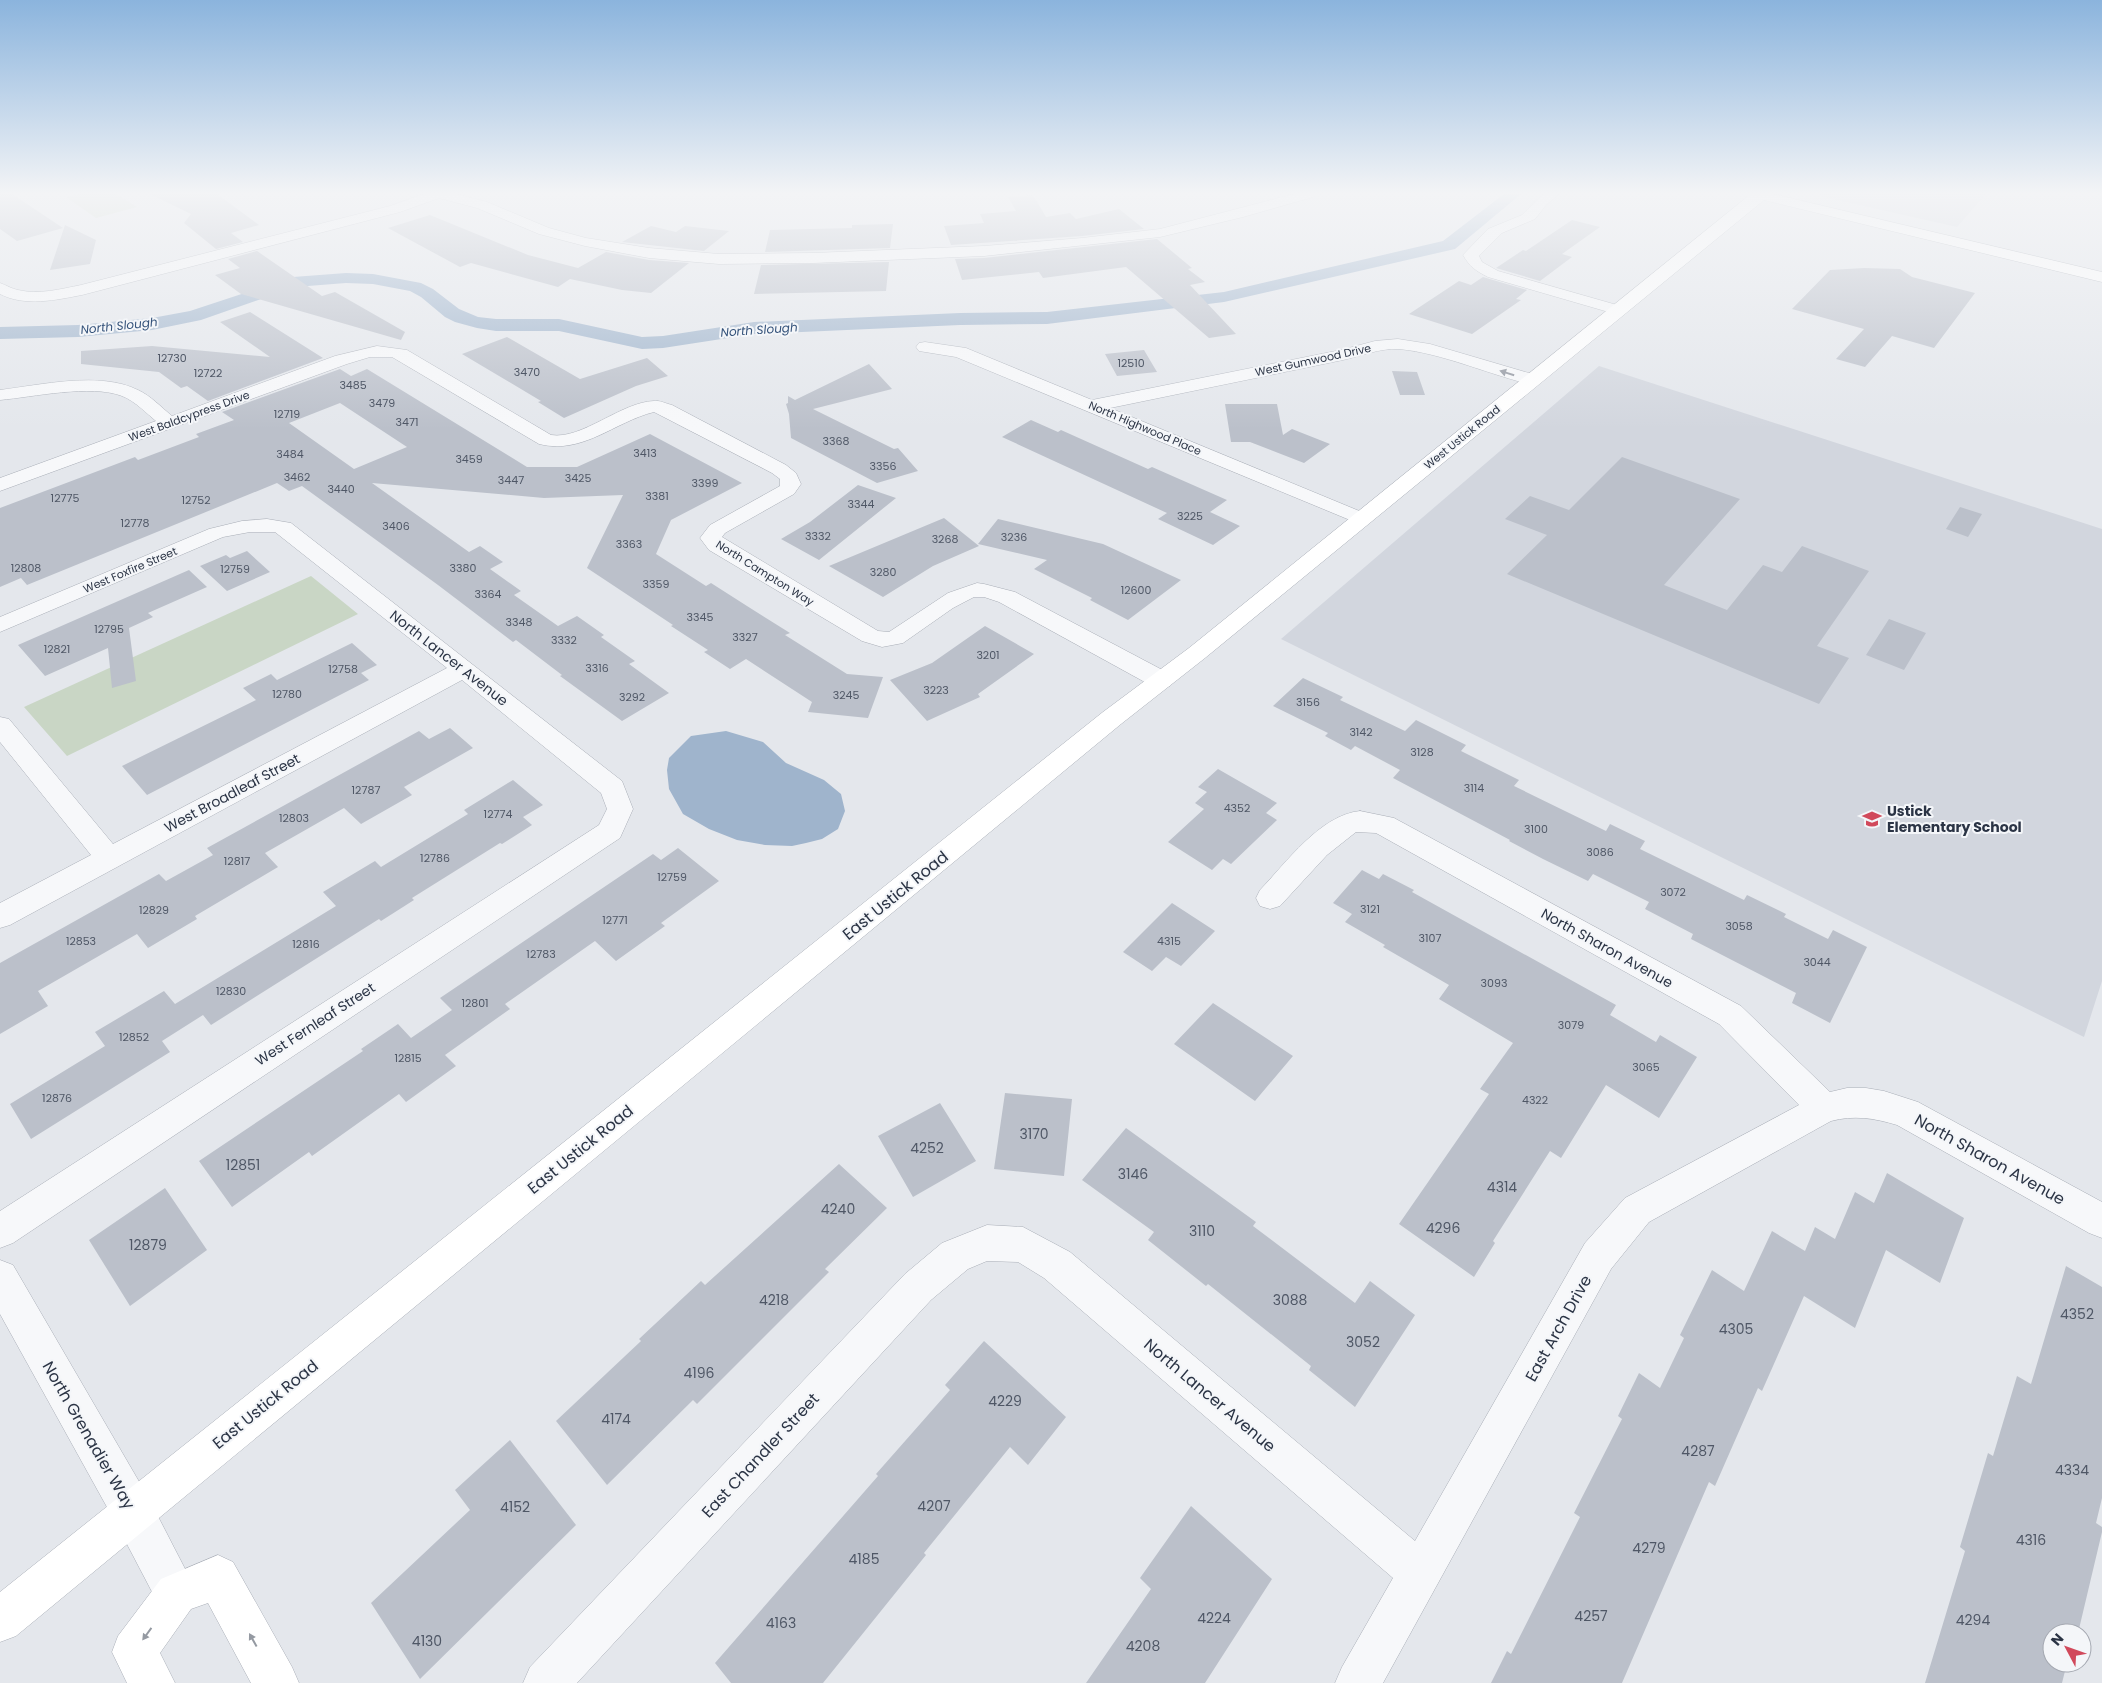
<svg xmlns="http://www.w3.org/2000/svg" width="2102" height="1683" viewBox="0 0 2102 1683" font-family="Poppins,sans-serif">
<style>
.built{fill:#d2d6de}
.green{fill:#c9d6c5}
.water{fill:#9fb4cc}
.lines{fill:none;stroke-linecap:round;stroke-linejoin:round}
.canal{fill:#9fb4cc;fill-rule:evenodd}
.building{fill:#bbc0ca;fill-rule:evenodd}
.street-casing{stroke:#a9aeb7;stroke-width:1}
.secondary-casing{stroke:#a9aeb7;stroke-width:1}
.street{fill:#f7f8fa;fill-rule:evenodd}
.secondary{fill:#fff;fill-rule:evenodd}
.oneway{fill:#9196a0}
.oneway2{fill:#959aa2}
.labels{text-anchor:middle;stroke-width:4;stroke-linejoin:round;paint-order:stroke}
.number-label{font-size:11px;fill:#4f5766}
.far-street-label{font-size:11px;fill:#2b3445;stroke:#f4f6f9}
.far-water-label{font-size:12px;font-style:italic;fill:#34527a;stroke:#f4f6f9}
.street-label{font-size:14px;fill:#2b3445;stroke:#f4f6f9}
.poi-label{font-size:14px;font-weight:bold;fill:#2b3445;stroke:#f4f6f9;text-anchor:start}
.near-number-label{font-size:14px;fill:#4f5766}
.near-street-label{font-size:16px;fill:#2b3445;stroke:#f4f6f9}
</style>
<rect width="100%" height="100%" fill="#e4e7ec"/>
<path class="built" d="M1820,194h166l-29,33 -133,-30z
M1599,366l503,163v452l-18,56 -803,-398z"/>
<path class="green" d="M79,194h37l21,13 -41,11 -30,-21z
M311,576l47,38 -291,142 -43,-49z"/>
<path class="water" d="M726,731l37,11 23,21 38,17 17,14 4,17 -7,18 -16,10 -16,4 -14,3 -27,-1 -28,-5 -28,-11 -26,-15 -14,-25 -2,-19 2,-12 22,-22z"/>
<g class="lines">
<path class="canal" d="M1504,194h17l-66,55 -231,53 -177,22 -87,1 -206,9 -91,14 -21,1 -83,-18h-63l-19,-3 -22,-6 -10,-5 -24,-20 -11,-6 -37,-7 -27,-1 -51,4 -94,33 -49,10 -74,7 -78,2v-12l78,-2 74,-7 38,-7 103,-34 53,-4 27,1 48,9 12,6 26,20 19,8 18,2h63l83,18 21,-1 91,-14 206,-9 87,-1 177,-20 219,-51z"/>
</g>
<path class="building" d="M0,194h12l51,34 -46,13 -17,-12z
M150,194h67l42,31 -28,8 12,9 -27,7 -32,-26 7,-9z
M1033,195l13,22 24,-4 6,6 43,-10 25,20 -62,7 -131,9 -7,-19 40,-3 -4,-9 36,-3 -8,-14z
M430,215l98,40 50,13 28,-16 43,8 40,3 -38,30 -29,-3 -52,-11 -12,8 -87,-24 -11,4 -72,-39z
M1572,220l28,7 -38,27 10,3 -32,24 -44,-13 27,-18 3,1z
M893,224l-3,24 -125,4 5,-22 82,-2v-3z
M65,225l31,15 -6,24 -40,6z
M651,226l25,6 9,-6 44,5 -25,20 -82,-9z
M1157,239l35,29 -4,1 17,13 -15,3 46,49 -27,4 -83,-71 -83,11 -4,-6 -77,8 -7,-21 29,-1z
M257,251l65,45 13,-4 70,40 -4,8 -160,-46 -26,-19 25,-7 -12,-9z
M889,262l-3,29 -132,3 7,-29z
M1864,268l36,1 12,8 63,16 -41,55 -42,-12 -27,31 -29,-8 28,-30 -72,-20 38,-39z
M1483,277l44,13 -11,9 5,1 -49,34 -63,-20 50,-33 12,4z
M250,312l73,46 -115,43 -21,-15 -6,2 -22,-16 -78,-8v-13l71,-5 118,11 -50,-35z
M507,337l73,42 67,-21 21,18 -32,10 -72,32 -26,-16 3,-1 -79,-47z
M1144,350l13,22 -40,4 -12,-22z
M869,364l23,25 -79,20 81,40 4,-1 20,23 -41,12 -86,-45 -2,-24 -3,-10 2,-1v-7l7,4z
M340,369l11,7 16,-7 160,98h50l73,-33 92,49 -71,37 -15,34 50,32 5,-3 36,23 43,27 -5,2 62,39 36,3 -15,41 -60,-6 4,-10 -66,-43 -16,10 -26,-17 4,-2 -37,-24 2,-1 -86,-57 36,-73 -79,3 -172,-15 97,69 11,-6 23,16 -13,7 31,22 -7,4 44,31 19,-10 27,19 -3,2 34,24 -6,3 40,29 -47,28 -62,-45 2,-1 -46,-35 -3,2 -75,-57 -136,-99 -13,5 -12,-8 -250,102 -6,-7 -21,9v-79l135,-51 3,3 61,-23 -3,-3 38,-14 -12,-8zM340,403l67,44 -53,22 -65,-46z
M1392,371l25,1 8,23h-25z
M1225,404h52l6,31 9,-6 38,15 -26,19 -54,-21h-19z
M1031,420l27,12 3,-2 87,39 4,-2 75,33 -17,12 30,14 -27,19 -55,-26 9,-6 -165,-76z
M1622,457l118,42 -76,86 63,25 36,-45 19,7 20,-26 67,25 -52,75 32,12 -30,46 -312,-130 40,-39 -42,-16 25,-23 39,14z
M858,485l38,13 -77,62 -38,-21 29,-17z
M1960,507l22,7 -14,23 -22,-8z
M944,518l35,28 -46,20 -50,31 -54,-31z
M998,519l105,25 78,36 -53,40 -38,-20 2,-2 -58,-29 13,-9 -69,-16z
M247,551l23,21 -43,19 -27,-25 26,-11 4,3z
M189,570l18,17 -59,26 5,4 -24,11 7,53 -24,7 -4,-40 -63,28 -27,-31z
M1889,619l37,14 -22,37 -38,-15z
M985,626l49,28 -56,40 2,3 -53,24 -37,-41 42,-17z
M352,643l25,22 -16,8 8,7 -222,115 -25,-29 134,-66 -13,-12 28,-14 6,6z
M1303,678l40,19 -3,3 65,31 11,-11 50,25 -5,6 58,29 -5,6 92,45 4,-7 35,17 -5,8 104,51 3,-5 39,19 -2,3 44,22 5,-9 34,17 -37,76 -38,-20 4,-10 -105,-54 2,-5 -48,-25 4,-7 -56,-28 -5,7 -45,-22 -34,-18 1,-1 -117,-62 7,-8 -45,-24 -4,4 -26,-14 3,-3 -55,-27z
M450,728l23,20 -69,39 8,8 -51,29 -17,-16 -79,45 13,14 -83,49 2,3 -49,29 -11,-14 -99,57 10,15 -48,28v-71l159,-89 7,7 47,-26 -6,-7 212,-117 10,8z
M1218,769l59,34 -11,10 11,7 -46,44 -8,-5 -11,11 -44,-28 36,-33 -9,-6 12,-11 -9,-5z
M513,780l30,25 -20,12 9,8 -30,19 -2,-1 -88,55 2,2 -33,21 -2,-2 -168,106 -8,-10 -41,26 8,11 -139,87 -21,-35 95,-58 -10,-14 69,-41 11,13 161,-98 -13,-14 52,-31 6,6 87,-53 -4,-4z
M678,848l41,33 -58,42 4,3 -49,35 -21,-20 -90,63 5,5 -65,46 11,11 -50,36 -7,-8 -87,62 -3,-4 -77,55 -33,-46 164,-110 -2,-2 37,-25 13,14 41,-28 -12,-12 213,-144 8,6z
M1362,870l17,9 4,-5 31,16 -2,2 204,113 -6,10 46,27 4,-7 37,22 -38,61 -53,-33 -45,73 -11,-7 -57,90 2,2 -21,34 -75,-53 90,-130 -9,-5 33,-46 -74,-44 10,-14 -66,-38 2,-2 -40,-23 7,-8 -19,-11z
M1172,903l43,28 -34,35 -15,-9 -14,14 -29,-19z
M1213,1003l80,53 -38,45 -81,-57z
M1005,1093l67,6 -8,77 -70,-7z
M940,1103l36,58 -63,36 -35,-61z
M1126,1128l130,94 -3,4 102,77 15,-22 45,34 -60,92 -46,-37 2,-4 -103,-82 -2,2 -58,-46 6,-8 -72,-52z
M839,1164l48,44 -62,61 4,3 -132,132 -4,-4 -86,85 -51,-64 85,-80 -2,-2 62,-58 4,4z
M1887,1173l77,45 -24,65 -54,-33 -31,78 -51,-32 -42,95 -4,-3 -43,98 -6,-4 -87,201h-131l16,-32 4,3 69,-137 -6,-4 48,-94 -4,-3 21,-43 21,15 24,-50 -4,-3 32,-65 32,21 28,-60 33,20 10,-24 20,12 20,-47 19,11z
M165,1188l42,62 -77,56 -41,-66z
M2066,1266l36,21v211l-6,25 6,4v5l-23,97 -4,-2 -1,6h-22v30h15l-5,20h-137l40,-132 -5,-4 28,-94 5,3 24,-80 14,8z
M984,1341l82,76 -38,48 -18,-18 -86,106 2,2 -103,128h-92l-16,-20 163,-187 -2,-2 74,-84 -5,-5z
M510,1440l66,85 -156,154 -49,-76 99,-93 -15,-20z
M1191,1506l81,73 -67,104h-119l65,-94 -11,-11z"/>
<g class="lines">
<g class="street-casing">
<path id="street" d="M424,194h32l31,8 62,26 37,10 63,10 70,6 94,-1 171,-7 98,-8 78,-9 134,-35h21l-2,3 -70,20 -83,20 -176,19 -171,7 -94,1 -70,-6 -64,-12 -46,-12 -62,-26 -38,-10 -39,14 -318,83c-26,5 -57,12 -82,-1v-11c6,2 12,6 18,7 21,5 43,-1 63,-5l309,-79z
M1543,194h16l-13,11 -11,14 -33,14 -23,23 3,6 16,9 126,36 2,3 -2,3h-12l-124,-36c-12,-6 -18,-10 -25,-22l25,-26 34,-14z
M1398,339l32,5 109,32 3,4 -3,4 -6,1c-43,-10 -91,-32 -134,-36 -19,-1 -38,7 -56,11l-233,48 259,107 3,4 -3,4 -7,2 -406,-168 -37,-6 -3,-4 3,-4 6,-1 41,6 126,52 249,-50 34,-9z
M377,346l30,4 144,85c31,5 70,-33 103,-34 5,-1 13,3 18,4l114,60 10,8 5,11 -7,10 -69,39 -3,4 156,94 11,1 59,-39 29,-10 7,1 31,8 155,82 3,6 -3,6 -9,2 -9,-2 -153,-84 -15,-5h-10l-21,11 -50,35 -21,4 -20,-6 -153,-91 -9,-12 10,-13 70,-39v-7l-8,-6 -118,-61c-40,10 -71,43 -115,32l-147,-87h-22l-23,7 -347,127v-13l156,-57c-10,-8 -21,-20 -34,-25 -31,-12 -89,1 -122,4v-10c41,-5 100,-19 138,0 13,6 23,17 34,26l163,-60z
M267,519l24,4 331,258 11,28 -13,29 -607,405 -13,5v-37l599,-386 8,-16 -6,-16 -139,-113 -452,245 -10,3v-25l91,-48 -91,-113v-25l9,2 104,125 334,-176 -172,-136h-25l-27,5 -223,95v-15l209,-88 33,-8z
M1360,811l34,7 347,188 89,86 17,-4h19l18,3 34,11 184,100v36l-13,-5 -192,-108c-23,-7 -43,-10 -66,-4l-182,101 -38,47 -228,414h-48l7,-16 51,-89 -349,-300 -26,-16 -31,-1 -19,8 -37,31 -354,383h-54l7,-16 375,-393 37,-31 45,-18 36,2 47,25 345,289 170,-298 40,-45 174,-93 -80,-81 -343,-191 -20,-1 -29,23 -47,51 -10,3 -10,-3 -4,-8 4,-8c26,-27 60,-75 100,-79z
M0,1260l13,5 135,232 50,97 -7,15 -15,7 -15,-7 -43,-82 -118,-213z"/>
</g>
<g class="secondary-casing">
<path id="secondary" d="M1751,194h22l329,78v10l-338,-82 -559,458 -84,66 -1105,912 -16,6v-50l1103,-880 86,-64z
M218,1555l15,7 59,105 7,16h-48l-43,-80 -17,6 -31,44 15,30h-48l-15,-31 6,-16 43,-57z"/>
</g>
<use href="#street" class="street"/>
<use href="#secondary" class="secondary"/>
</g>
<defs><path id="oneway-solid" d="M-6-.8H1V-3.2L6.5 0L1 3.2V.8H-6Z" transform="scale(1.25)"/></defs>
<use class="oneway" href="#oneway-solid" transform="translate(1507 373) rotate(-163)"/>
<g class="oneway2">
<use href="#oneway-solid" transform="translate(147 1634) rotate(126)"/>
<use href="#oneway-solid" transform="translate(253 1640) rotate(-119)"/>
</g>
<linearGradient id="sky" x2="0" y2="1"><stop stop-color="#8bb4dd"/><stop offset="0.45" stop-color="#f3f4f6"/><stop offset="1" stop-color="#f3f4f6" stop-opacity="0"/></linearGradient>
<rect width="2102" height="429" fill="url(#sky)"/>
<defs>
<g id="school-bare" transform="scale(1.5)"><path d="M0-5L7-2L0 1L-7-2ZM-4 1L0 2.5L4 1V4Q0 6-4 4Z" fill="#d1495b" stroke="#f4f6f9" stroke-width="2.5" paint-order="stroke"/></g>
</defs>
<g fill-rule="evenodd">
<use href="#school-bare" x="1872" y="819"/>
</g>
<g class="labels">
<g class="number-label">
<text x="172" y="362">12730</text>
<text x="1131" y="367">12510</text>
<text x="527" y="376">3470</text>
<text x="208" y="377">12722</text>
<text x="353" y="389">3485</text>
<text x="382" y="407">3479</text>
<text x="287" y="418">12719</text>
<text x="407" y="426">3471</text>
<text x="836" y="445">3368</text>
<text x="645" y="457">3413</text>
<text x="290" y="458">3484</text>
<text x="469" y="463">3459</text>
<text x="883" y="470">3356</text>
<text x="297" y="481">3462</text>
<text x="578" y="482">3425</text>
<text x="511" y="484">3447</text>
<text x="705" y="487">3399</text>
<text x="341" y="493">3440</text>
<text x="657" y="500">3381</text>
<text x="65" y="502">12775</text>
<text x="196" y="504">12752</text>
<text x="861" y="508">3344</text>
<text x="1190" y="520">3225</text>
<text x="135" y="527">12778</text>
<text x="396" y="530">3406</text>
<text x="818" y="540">3332</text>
<text x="1014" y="541">3236</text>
<text x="945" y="543">3268</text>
<text x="629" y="548">3363</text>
<text x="26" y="572">12808</text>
<text x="463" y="572">3380</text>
<text x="235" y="573">12759</text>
<text x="883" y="576">3280</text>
<text x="656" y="588">3359</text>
<text x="1136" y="594">12600</text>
<text x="488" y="598">3364</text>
<text x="700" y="621">3345</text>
<text x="519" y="626">3348</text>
<text x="109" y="633">12795</text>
<text x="745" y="641">3327</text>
<text x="564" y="644">3332</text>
<text x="57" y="653">12821</text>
<text x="988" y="659">3201</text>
<text x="597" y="672">3316</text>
<text x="343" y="673">12758</text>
<text x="936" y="694">3223</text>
<text x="287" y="698">12780</text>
<text x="846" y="699">3245</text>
<text x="632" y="701">3292</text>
<text x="1308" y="706">3156</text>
<text x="1361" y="736">3142</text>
<text x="1422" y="756">3128</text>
<text x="1474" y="792">3114</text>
<text x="366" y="794">12787</text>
<text x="1237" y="812">4352</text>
<text x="498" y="818">12774</text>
<text x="294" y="822">12803</text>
<text x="1536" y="833">3100</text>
<text x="1600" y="856">3086</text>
<text x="435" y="862">12786</text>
<text x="237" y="865">12817</text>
<text x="672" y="881">12759</text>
<text x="1673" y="896">3072</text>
<text x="1370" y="913">3121</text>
<text x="154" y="914">12829</text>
<text x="615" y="924">12771</text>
<text x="1739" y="930">3058</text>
<text x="1430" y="942">3107</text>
<text x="81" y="945">12853</text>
<text x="1169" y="945">4315</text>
<text x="306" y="948">12816</text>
<text x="541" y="958">12783</text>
<text x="1817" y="966">3044</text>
<text x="1494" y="987">3093</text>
<text x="231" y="995">12830</text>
<text x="475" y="1007">12801</text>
<text x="1571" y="1029">3079</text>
<text x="134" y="1041">12852</text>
<text x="408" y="1062">12815</text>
<text x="1646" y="1071">3065</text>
<text x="57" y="1102">12876</text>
<text x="1535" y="1104">4322</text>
</g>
<g class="far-street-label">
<text transform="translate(1313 360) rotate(-12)" y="4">West Gumwood Drive</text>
<text transform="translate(189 416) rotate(-20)" y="4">West Baldcypress Drive</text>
<text transform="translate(1145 428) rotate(23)" y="4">North Highwood Place</text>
<text transform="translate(1462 437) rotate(-39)" y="4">West Ustick Road</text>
<text transform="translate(130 570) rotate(-23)" y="4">West Foxfire Street</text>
<text transform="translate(765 573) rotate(32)" y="4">North Campton Way</text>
</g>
<g class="far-water-label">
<text transform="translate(119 326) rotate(-6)" y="4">North Slough</text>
<text transform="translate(759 330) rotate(-4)" y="4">North Slough</text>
</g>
<g class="street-label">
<text transform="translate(449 658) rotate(38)" y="5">North Lancer Avenue</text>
<text transform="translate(232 793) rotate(-28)" y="5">West Broadleaf Street</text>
<text transform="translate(1607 948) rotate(29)" y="5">North Sharon Avenue</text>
<text transform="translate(315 1024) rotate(-33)" y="5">West Fernleaf Street</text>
</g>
<g class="poi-label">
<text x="1887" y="816">Ustick<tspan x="1887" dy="16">Elementary School</tspan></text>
</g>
<g class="near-number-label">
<text x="1034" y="1139">3170</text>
<text x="927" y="1153">4252</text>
<text x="243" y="1170">12851</text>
<text x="1133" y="1179">3146</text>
<text x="1502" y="1192">4314</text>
<text x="838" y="1214">4240</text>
<text x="1443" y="1233">4296</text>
<text x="1202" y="1236">3110</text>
<text x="148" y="1250">12879</text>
<text x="774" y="1305">4218</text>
<text x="1290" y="1305">3088</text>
<text x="2077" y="1319">4352</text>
<text x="1736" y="1334">4305</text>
<text x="1363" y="1347">3052</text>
<text x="699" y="1378">4196</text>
<text x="1005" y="1406">4229</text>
<text x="616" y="1424">4174</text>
<text x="1698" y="1456">4287</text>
<text x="2072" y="1475">4334</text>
<text x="934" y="1511">4207</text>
<text x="515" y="1512">4152</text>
<text x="2031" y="1545">4316</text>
<text x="1649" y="1553">4279</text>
<text x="864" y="1564">4185</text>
<text x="1591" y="1621">4257</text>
<text x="1214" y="1623">4224</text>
<text x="1973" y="1625">4294</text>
<text x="781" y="1628">4163</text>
<text x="427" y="1646">4130</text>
<text x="1143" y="1651">4208</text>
</g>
<g class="near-street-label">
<text transform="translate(895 895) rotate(-39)" y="6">East Ustick Road</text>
<text transform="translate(580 1149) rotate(-39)" y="6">East Ustick Road</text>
<text transform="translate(1990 1159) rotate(29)" y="6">North Sharon Avenue</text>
<text transform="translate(1558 1328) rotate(-61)" y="6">East Arch Drive</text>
<text transform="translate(1210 1395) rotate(40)" y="6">North Lancer Avenue</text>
<text transform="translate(265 1404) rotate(-39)" y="6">East Ustick Road</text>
<text transform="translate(89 1435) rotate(60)" y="6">North Grenadier Way</text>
<text transform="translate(760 1455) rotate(-47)" y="6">East Chandler Street</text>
</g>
</g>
<g transform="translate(2067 1648) rotate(311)"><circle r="24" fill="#f4f6f9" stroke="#a4a8b1"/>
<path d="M0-4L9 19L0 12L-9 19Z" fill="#d1495b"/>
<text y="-8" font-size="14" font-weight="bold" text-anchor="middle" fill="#2b3445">N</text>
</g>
</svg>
